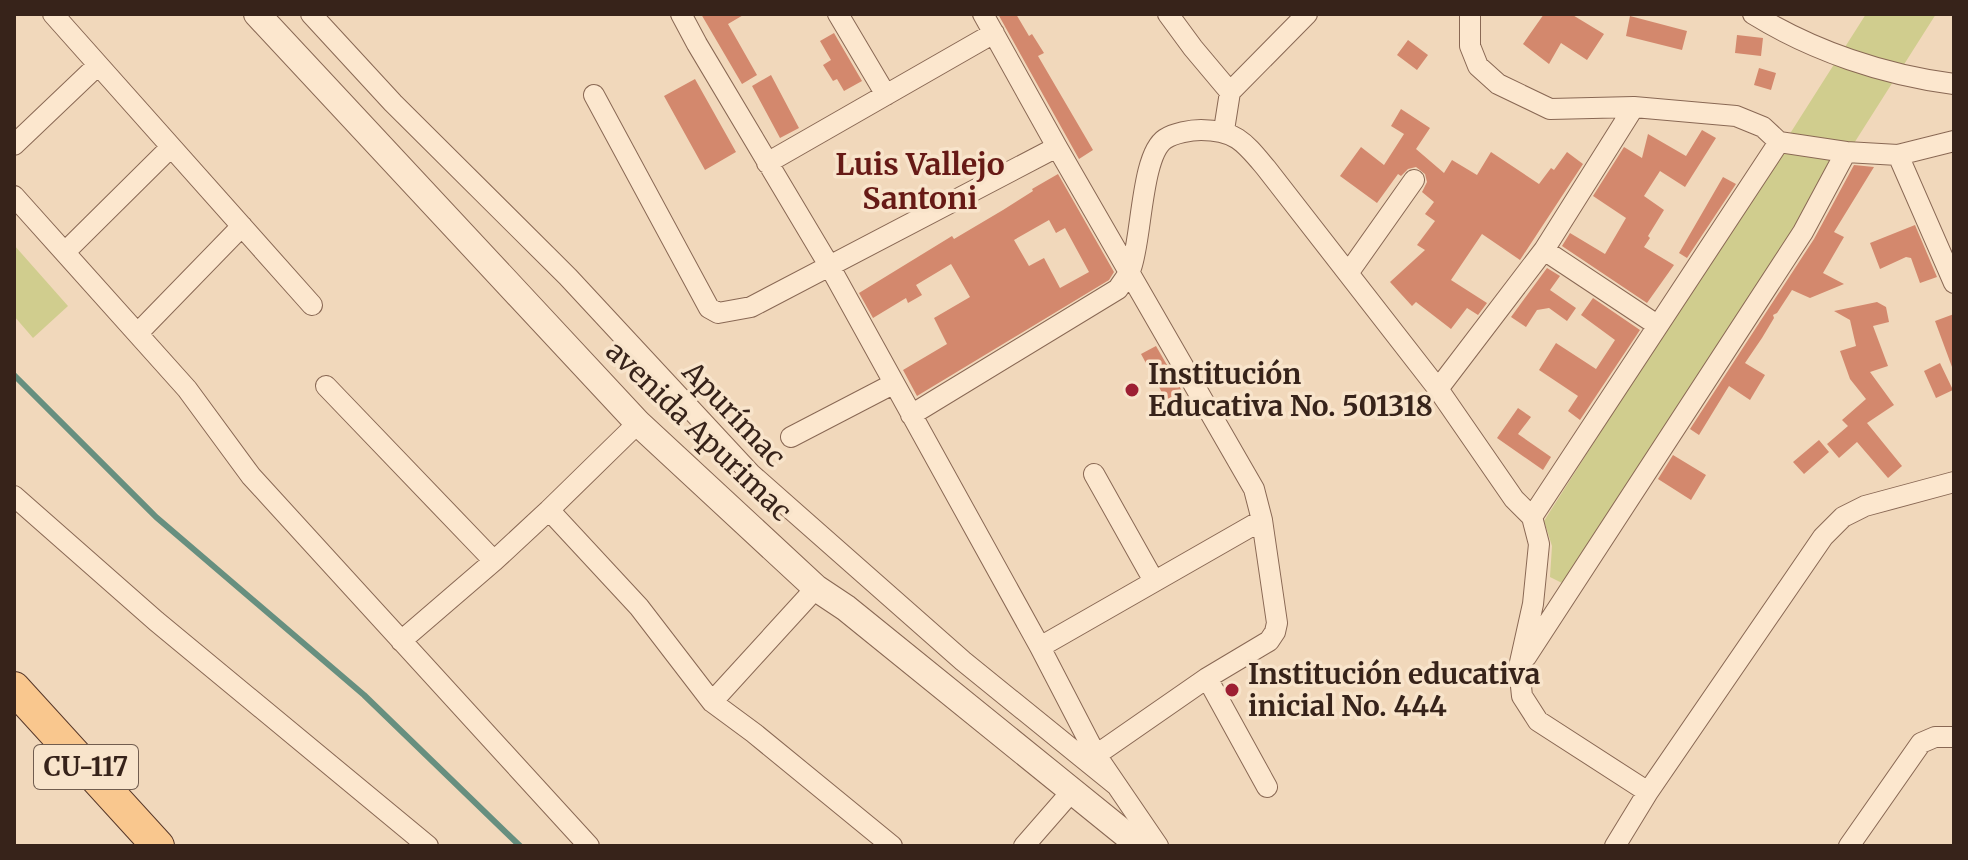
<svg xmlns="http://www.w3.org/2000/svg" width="1968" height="860" viewBox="0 0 1968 860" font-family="Merriweather,serif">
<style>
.green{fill:#d0cd8e}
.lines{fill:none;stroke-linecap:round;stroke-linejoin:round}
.stream{stroke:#678f7f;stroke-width:6}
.building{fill:#d3886d;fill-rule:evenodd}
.minor-casing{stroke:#896854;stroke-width:22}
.tertiary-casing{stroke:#896854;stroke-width:28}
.primary-casing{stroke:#563729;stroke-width:34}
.minor{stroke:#fce7ce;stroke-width:20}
.tertiary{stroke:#fce7ce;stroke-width:26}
.primary{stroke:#f9c78e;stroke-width:32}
.poi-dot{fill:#9d1f33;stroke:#f8e4cb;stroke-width:3}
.labels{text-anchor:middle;stroke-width:7;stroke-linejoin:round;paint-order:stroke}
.shield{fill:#f8e4cb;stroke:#715d4f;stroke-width:2}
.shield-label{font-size:26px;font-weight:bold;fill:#37231a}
.poi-label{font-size:28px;font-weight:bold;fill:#37231a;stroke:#f8e4cb;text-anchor:start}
.street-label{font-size:28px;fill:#37231a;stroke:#f8e4cb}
.neighbourhood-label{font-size:30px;font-weight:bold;fill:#671a16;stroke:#f8e4cb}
</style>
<rect width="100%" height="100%" fill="#f1d8bb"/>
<path class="green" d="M1866,14h70l-85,134 -287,436 -14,-7 2,-31 -8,-25z
M14,245l54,61 -35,32 -19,-22z"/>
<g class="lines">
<path class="stream" d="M14,375l142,142 208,178 156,151"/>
</g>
<path class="building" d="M701,14h44l-17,10 29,51 -15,9z
M998,14h18l13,22 3,-2 12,19 -6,3 55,94 -14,9z
M1544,14h27l33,20 -17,26 -26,-17 -12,21 -26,-20z
M1630,16l57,15 -5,19 -56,-14z
M834,33l28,48 -18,10 -7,-12 -4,2 -10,-16 8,-5 -11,-19z
M1737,35l26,3 -2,18 -26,-3z
M1408,40l20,15 -11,15 -20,-15z
M1759,68l17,5 -5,17 -17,-5z
M771,75l28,53 -19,10 -28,-52z
M695,79l41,73 -31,18 -41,-74z
M1401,109l29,19 -14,21 28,24 8,-13 25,15 14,-23 48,32 12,-16 3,2 13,-18 16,12 -63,96 -38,-26 -31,46 36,23 -9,12 -11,-7 -16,21 -35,-27 -4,4 -22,-24 35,-32 -8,-5 18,-24 -10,-7 9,-12 -12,-10 5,-10 -2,-8 -9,-7 -8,2 -7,7 -3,-2 -21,29 -37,-27 21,-29 23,18 20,-31 -13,-8z
M1702,130l14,8 -31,49 -25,-16 -16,25 20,14 -16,26 2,2 -6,9 30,18 -27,38 -85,-57 8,-13 35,21 21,-36 -33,-22 31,-49 18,11 6,-24 38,22z
M1854,165l20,2 -40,65 10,5 -21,36 21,11 -34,14 -18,-8 -15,23 -4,2 1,3 -12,20 -17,25 20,12 -15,25 -21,-14 -30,49 -9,-6 124,-190z
M1058,174l56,98 -5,8 -192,116 -14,-26 44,-26 -13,-26 36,-21 -19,-33 -35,21 6,10 -14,8 -2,-5 -33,20 -14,-25 93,-57 2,3 49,-29 30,-19 -1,-2zM1049,220l7,13 9,-5 24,44 -29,16 -16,-30 -15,8 -15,-26z
M1723,177l13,7 -49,74 -8,-5z
M1915,225l22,52 -17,6 -9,-25 -5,-1 -26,12 -10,-26z
M1547,268l13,8 -10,14 26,18 -9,13 -18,-13 -12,2 -11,17 -15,-10z
M1593,298l47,32 -60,90 -12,-9 10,-15 -39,-26 17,-27 40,26 19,-29 -34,-25z
M1877,302l9,5 3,15 -16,4 15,40 -18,6 24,33 -27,18 35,43 -14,12 -31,-36 -18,16 -12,-14 21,-18 -6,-6 24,-21 -16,-20 -10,-28 16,-5 -6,-26 -16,-9z
M1954,314v53h-2l-17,-46z
M1156,346l26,45 -16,9 -25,-46z
M1940,363l13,27 -17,8 -12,-27z
M1518,408l13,9 -13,17 33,23 -8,13 -46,-32z
M1819,440l10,12 -25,22 -11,-12z
M1673,455l33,20 -15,25 -33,-21z"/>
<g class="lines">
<g class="minor-casing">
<path id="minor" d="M53,14l259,291
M311,14l82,89 175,174 183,197 212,187 153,124
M681,14l16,30 133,223 210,380 56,108 62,91
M838,14l48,81
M983,14l74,133 197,342 8,31 15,103 -2,9 -6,9 -62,37 -111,77
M1168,14l25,34 37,44
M1470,14v32l8,20 20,18 52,25 84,-2 102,9 27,11 16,15 67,10
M1753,14c60,37 131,61 201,70
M594,95l115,213 9,5 33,-6 306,-160
M1224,130l6,-38 77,-78
M14,145l84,-80
M1898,155l56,128
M767,163l227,-130
M14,196l173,193 64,87 338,370
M1544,250l113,75
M66,251l105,-104
M1349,272l65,-92
M138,333l104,-107
M326,386l168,175
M1438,389l106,-139 90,-143
M911,415l207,-126c4,-7 10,-13 13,-21 11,-30 10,-113 34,-129 9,-6 26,-9 36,-9 35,0 44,13 65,38l172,221 76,110 18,18 7,27 -6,60 -14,63 3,29 16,25 110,71
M638,423l-89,87 90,97 73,95 42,31 138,113
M791,437l102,-53
M1094,474l60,107
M14,496l142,125 272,225
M1532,517l247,-375
M401,641l93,-80 55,-51
M1040,647l222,-127
M1526,657l277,-425 43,-80 52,3 56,-14
M1207,678l60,109
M712,702l104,-114
M1024,846l48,-55
M1615,846l33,-54 175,-255 20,-20 22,-11 89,-24
M1849,846l72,-103 14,-6h19"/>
</g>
<g class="tertiary-casing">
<path id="tertiary" d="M257,14l381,409 178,165 30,20 294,238"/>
</g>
<g class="primary-casing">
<path id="primary" d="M14,688l144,158"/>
</g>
<use href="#minor" class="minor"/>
<use href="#tertiary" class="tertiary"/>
<use href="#primary" class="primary"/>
</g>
<g class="poi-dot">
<circle cx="1132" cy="390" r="8"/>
<circle cx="1232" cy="690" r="8"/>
</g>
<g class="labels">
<rect class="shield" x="34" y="745" width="104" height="44" rx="6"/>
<g class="shield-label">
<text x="86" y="776">CU-117</text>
</g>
<g class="poi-label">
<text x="1148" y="384">Institución<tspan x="1148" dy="32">Educativa No. 501318</tspan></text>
<text x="1248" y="684">Institución educativa<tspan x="1248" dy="32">inicial No. 444</tspan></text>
</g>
<g class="street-label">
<text transform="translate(734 414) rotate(46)" y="10">Apurímac</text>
<text transform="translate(699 431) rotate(44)" y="10">avenida Apurimac</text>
</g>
<g class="neighbourhood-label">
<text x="920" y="175">Luis Vallejo<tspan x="920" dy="34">Santoni</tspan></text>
</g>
</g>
<rect width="1968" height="860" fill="none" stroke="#37231a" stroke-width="32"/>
</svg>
